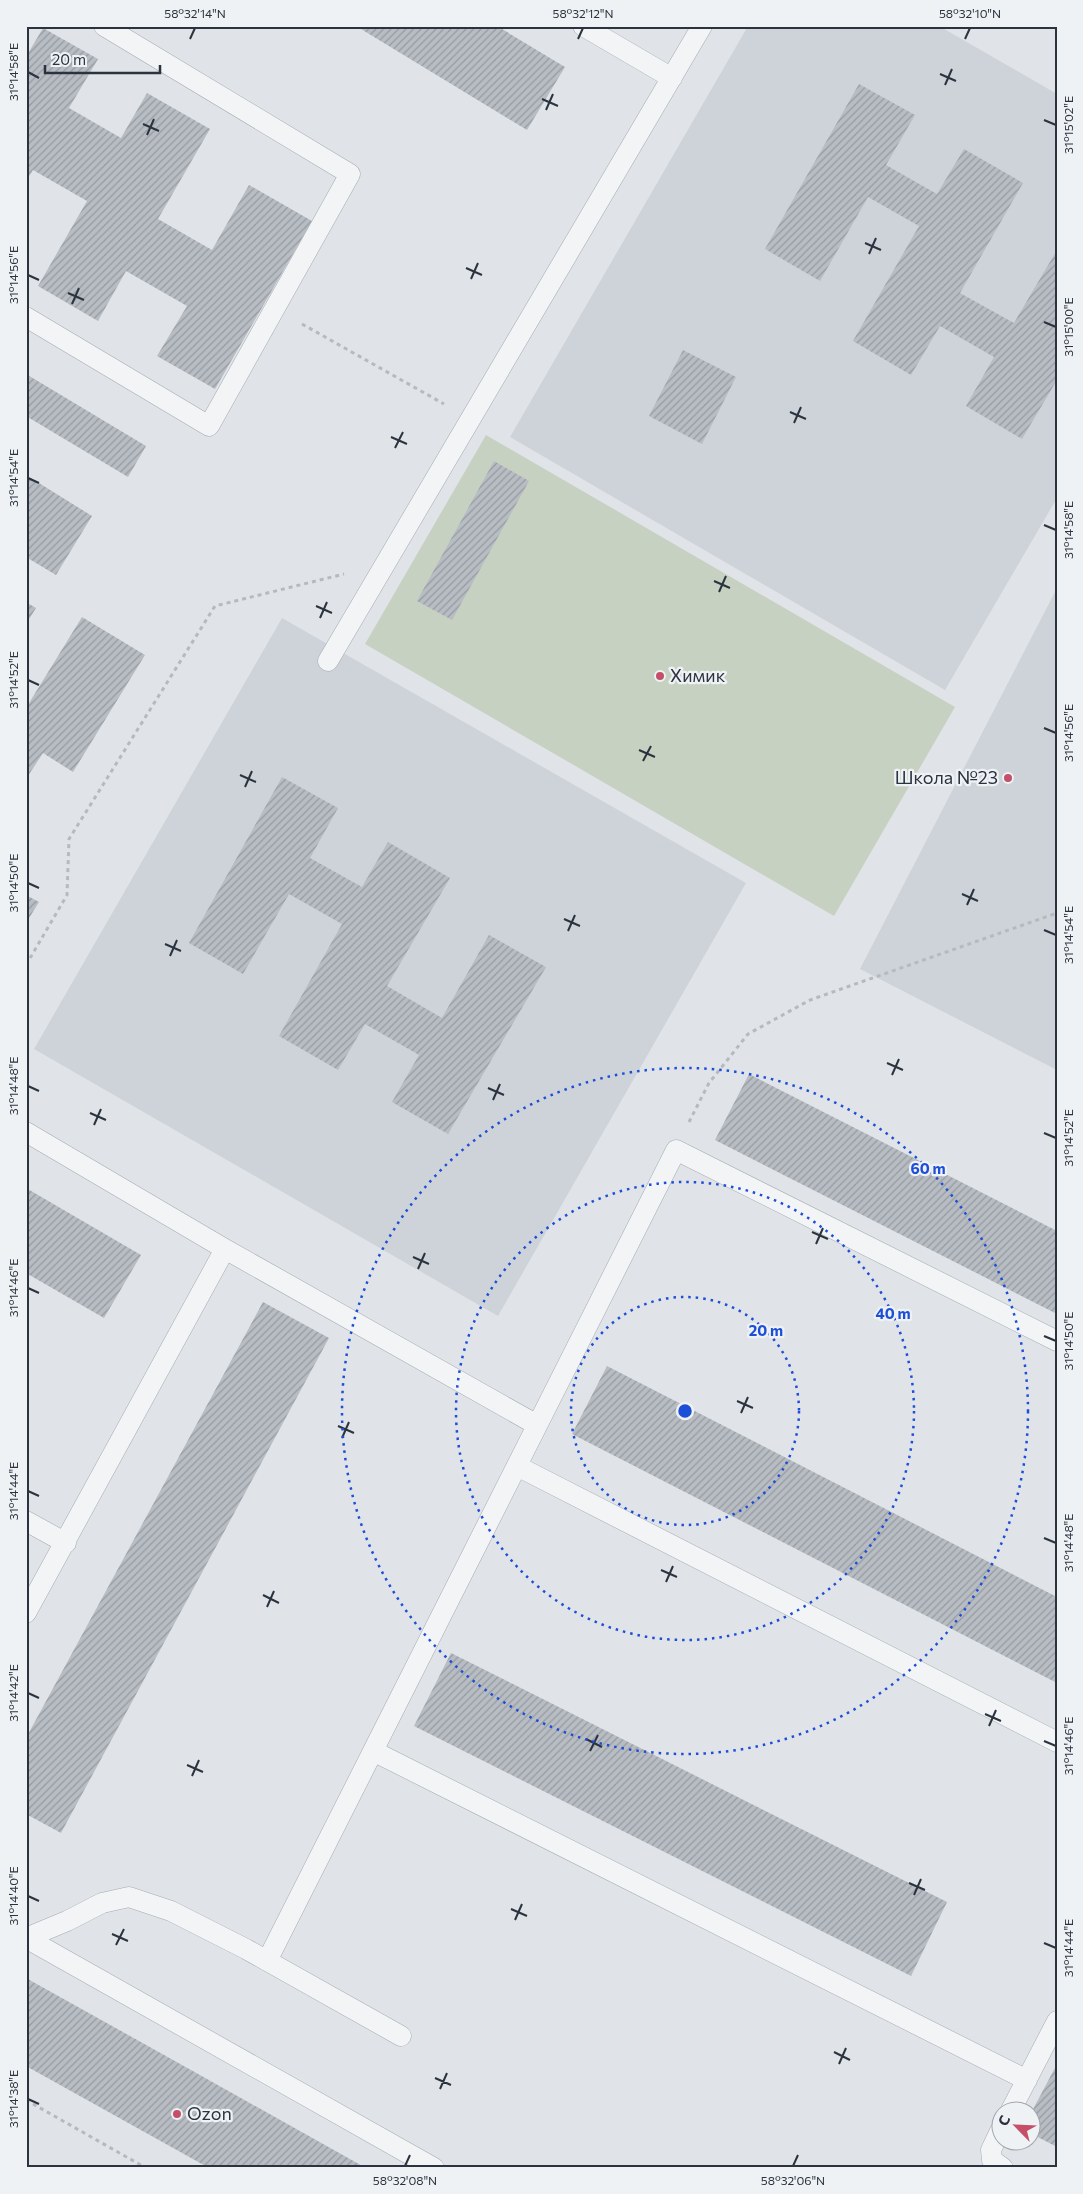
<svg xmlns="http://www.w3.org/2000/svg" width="1083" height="2194" viewBox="0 0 1083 2194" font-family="Commissioner,sans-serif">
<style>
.built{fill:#ced3d9}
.green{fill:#c7d1c2}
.building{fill:url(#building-hatch)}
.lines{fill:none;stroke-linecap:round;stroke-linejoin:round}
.service-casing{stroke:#a6abb2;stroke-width:21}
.path{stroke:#b6babf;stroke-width:3;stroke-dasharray:4 4;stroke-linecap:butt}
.service{stroke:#f2f4f6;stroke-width:20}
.ticks{fill:none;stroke:#2a333e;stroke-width:2}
.ring{fill:none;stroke:#1d4ed8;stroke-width:2.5;stroke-dasharray:2.5 5}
.poi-dot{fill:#c34f68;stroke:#eff2f5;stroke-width:2}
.labels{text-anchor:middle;stroke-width:4.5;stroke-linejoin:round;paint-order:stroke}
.poi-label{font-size:18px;fill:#2a333e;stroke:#eff2f5;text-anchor:start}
.centre{fill:#1d4ed8;stroke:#eff2f5;stroke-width:2.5}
.ring-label{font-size:15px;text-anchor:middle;font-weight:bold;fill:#1d4ed8;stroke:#eff2f5;stroke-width:4.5;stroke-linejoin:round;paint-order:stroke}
.neatline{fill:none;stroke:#2a333e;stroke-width:2}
.ticks-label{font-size:12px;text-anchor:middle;fill:#2a333e}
</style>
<defs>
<pattern id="building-hatch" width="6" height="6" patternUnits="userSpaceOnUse" patternTransform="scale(1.25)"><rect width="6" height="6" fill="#b8bdc4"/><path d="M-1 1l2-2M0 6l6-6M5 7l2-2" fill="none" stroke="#969aa1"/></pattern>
</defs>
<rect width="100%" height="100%" fill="#e0e4e8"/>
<path class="built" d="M748,26h191l118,68v404l-112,192 -435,-253z
M1057,588v482l-197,-101z
M282,618l464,265 -248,433 -464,-267z"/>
<path class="green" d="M486,435l469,272 -121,209 -469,-272z"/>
<path class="building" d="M356,26h141l68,41 -38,63z
M43,28l55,31 -29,49 52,30 26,-45 63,36 -52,90 54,31 37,-65 63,36 -97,168 -58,-33 30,-50 -61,-35 -28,50 -60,-35 49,-85 -54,-31 -7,11v-124z
M859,84l56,31 -29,50 51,29 27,-45 59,34 -63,110 54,30 43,-73v130l-35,59 -56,-33 28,-49 -54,-31 -29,49 -58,-34 66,-115 -51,-29 -48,84 -55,-32z
M683,350l53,27 -34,67 -53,-28z
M26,374l120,72 -18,31 -102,-61z
M494,461l35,20 -77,139 -35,-19z
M26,475l66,41 -36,59 -30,-18z
M26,602l10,6 -10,16z
M82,617l63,38 -72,117 -30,-19 -17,26v-71z
M282,777l56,31 -28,50 52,29 26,-45 62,36 -63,108 55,32 47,-83 57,32 -98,167 -56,-32 27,-47 -54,-31 -27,46 -59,-34 63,-112 -53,-30 -46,80 -54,-31z
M26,895l13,7 -13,21z
M749,1074l308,157v83l-342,-174z
M26,1188l115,67 -37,63 -78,-45z
M263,1302l66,36 -268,495 -35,-19v-76z
M607,1366l450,231v86l-485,-249z
M451,1653l496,249 -36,74 -497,-250z
M26,1978l165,92 175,98h-157l-183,-102z
M1057,2064v83l-27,-14v-18z"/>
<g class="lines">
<g class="service-casing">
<path id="service" d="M583,26l89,52
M26,317l183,109 141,-252 -246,-148
M328,661l374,-635
M26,1132l199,117 312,176
M517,1466l540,276
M26,1521l40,22
M26,1613l199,-364
M26,1938l408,230
M26,1938l41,-17 35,-18 27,-6 42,14 75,38 155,87
M267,1961l106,-210
M1027,2080l-654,-329 303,-601 381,191
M1010,2112l47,-91
M1000,2131l-9,19 1,10 11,8"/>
</g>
<path class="path" d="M302,324l142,80
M26,965l41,-70 2,-56 146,-233 129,-32
M689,1122l20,-39 39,-49 62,-34 247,-87
M26,2100l120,68"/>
<use href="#service" class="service"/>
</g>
<path class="ticks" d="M190,39l5,-11M578,39l5,-11M965,39l5,-11M28,72l11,6M940,74l16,7M945,85l7,-16M542,99l16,7M546,110l7,-16M1044,120l12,5M143,124l16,7M147,135l7,-16M865,243l16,7M869,254l7,-16M466,268l16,7M28,275l11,5M471,279l7,-16M68,293l16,7M72,304l7,-16M1044,322l12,5M790,412l16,7M794,423l7,-16M391,437l16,7M395,448l8,-16M28,478l11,5M1044,525l12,5M714,581l16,7M719,592l7,-16M316,606l16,7M320,618l7,-16M28,680l11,5M1044,728l12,5M639,750l16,7M643,761l8,-15M240,775l16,7M245,787l7,-16M28,883l11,5M962,894l16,7M967,905l7,-16M564,919l16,7M1044,930l12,5M568,931l7,-16M165,944l16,7M170,956l7,-16M887,1063l16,7M892,1075l7,-16M28,1086l11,5M488,1088l16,7M493,1100l7,-16M90,1113l16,7M94,1125l7,-16M1044,1133l12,5M812,1232l16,7M816,1244l7,-16M413,1257l16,7M418,1269l7,-16M28,1288l11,5M1044,1336l12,5M737,1401l16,7M741,1413l7,-16M338,1426l16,7M342,1438l7,-16M28,1491l11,5M1044,1538l12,5M661,1570l16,7M666,1582l7,-16M263,1595l16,8M267,1607l7,-16M28,1693l11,5M985,1714l16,7M989,1726l7,-16M586,1739l16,8M1044,1741l12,5M590,1751l8,-16M187,1765l16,7M192,1776l7,-16M909,1883l16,7M914,1895l7,-16M28,1896l11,5M511,1909l16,7M515,1920l7,-16M112,1934l16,7M1044,1943l12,5M116,1945l8,-16M834,2052l16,8M839,2064l7,-16M435,2078l16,7M440,2089l7,-16M28,2099l11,5M405,2166l5,-11M793,2166l5,-11"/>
<g class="ring">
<circle cx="685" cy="1411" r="114"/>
<circle cx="685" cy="1411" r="229"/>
<circle cx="685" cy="1411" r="343"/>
</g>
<g class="poi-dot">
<circle cx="660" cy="676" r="5"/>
<circle cx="1008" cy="778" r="5"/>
<circle cx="177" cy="2114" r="5"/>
</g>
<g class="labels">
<g class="poi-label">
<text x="670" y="682">Химик</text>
<text x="998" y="784" text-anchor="end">Школа №23</text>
<text x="187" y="2120">Ozon</text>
</g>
</g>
<circle cx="685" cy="1411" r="8" class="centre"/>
<g class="ring-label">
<text x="928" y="1174">60 m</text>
<text x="893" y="1319">40 m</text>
<text x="766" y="1336">20 m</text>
</g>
<rect width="1083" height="2194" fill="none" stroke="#eff2f5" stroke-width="55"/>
<g transform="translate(1016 2126) rotate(294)"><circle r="24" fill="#eff2f5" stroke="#a0a6ac"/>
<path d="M0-4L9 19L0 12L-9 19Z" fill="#c34f68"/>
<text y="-8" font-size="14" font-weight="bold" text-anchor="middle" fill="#2a333e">С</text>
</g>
<path d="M45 65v8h115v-8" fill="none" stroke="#2a333e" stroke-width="2.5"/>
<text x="52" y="65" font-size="15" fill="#2a333e" stroke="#eff2f5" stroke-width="4" paint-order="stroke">20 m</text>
<rect x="28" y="28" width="1028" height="2138" class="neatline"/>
<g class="ticks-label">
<text x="195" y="18">58°32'14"N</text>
<text x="583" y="18">58°32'12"N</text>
<text x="970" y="18">58°32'10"N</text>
<text transform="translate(14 72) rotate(-90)" y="4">31°14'58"E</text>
<text transform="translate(1069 125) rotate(-90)" y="4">31°15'02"E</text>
<text transform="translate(14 275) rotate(-90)" y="4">31°14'56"E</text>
<text transform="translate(1069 327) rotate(-90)" y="4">31°15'00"E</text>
<text transform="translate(14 478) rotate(-90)" y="4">31°14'54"E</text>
<text transform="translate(1069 530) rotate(-90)" y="4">31°14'58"E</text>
<text transform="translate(14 680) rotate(-90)" y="4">31°14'52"E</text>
<text transform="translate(1069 733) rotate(-90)" y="4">31°14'56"E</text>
<text transform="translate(14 883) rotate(-90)" y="4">31°14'50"E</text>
<text transform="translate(1069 935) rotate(-90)" y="4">31°14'54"E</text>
<text transform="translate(14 1086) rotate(-90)" y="4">31°14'48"E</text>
<text transform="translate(1069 1138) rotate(-90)" y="4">31°14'52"E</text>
<text transform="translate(14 1288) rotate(-90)" y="4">31°14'46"E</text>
<text transform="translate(1069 1341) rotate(-90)" y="4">31°14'50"E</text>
<text transform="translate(14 1491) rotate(-90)" y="4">31°14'44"E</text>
<text transform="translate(1069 1543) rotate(-90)" y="4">31°14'48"E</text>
<text transform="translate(14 1693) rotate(-90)" y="4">31°14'42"E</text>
<text transform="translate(1069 1746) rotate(-90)" y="4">31°14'46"E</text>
<text transform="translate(14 1896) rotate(-90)" y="4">31°14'40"E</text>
<text transform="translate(1069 1948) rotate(-90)" y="4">31°14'44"E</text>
<text transform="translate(14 2099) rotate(-90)" y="4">31°14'38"E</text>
<text x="405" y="2185">58°32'08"N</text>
<text x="793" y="2185">58°32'06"N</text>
</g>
</svg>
